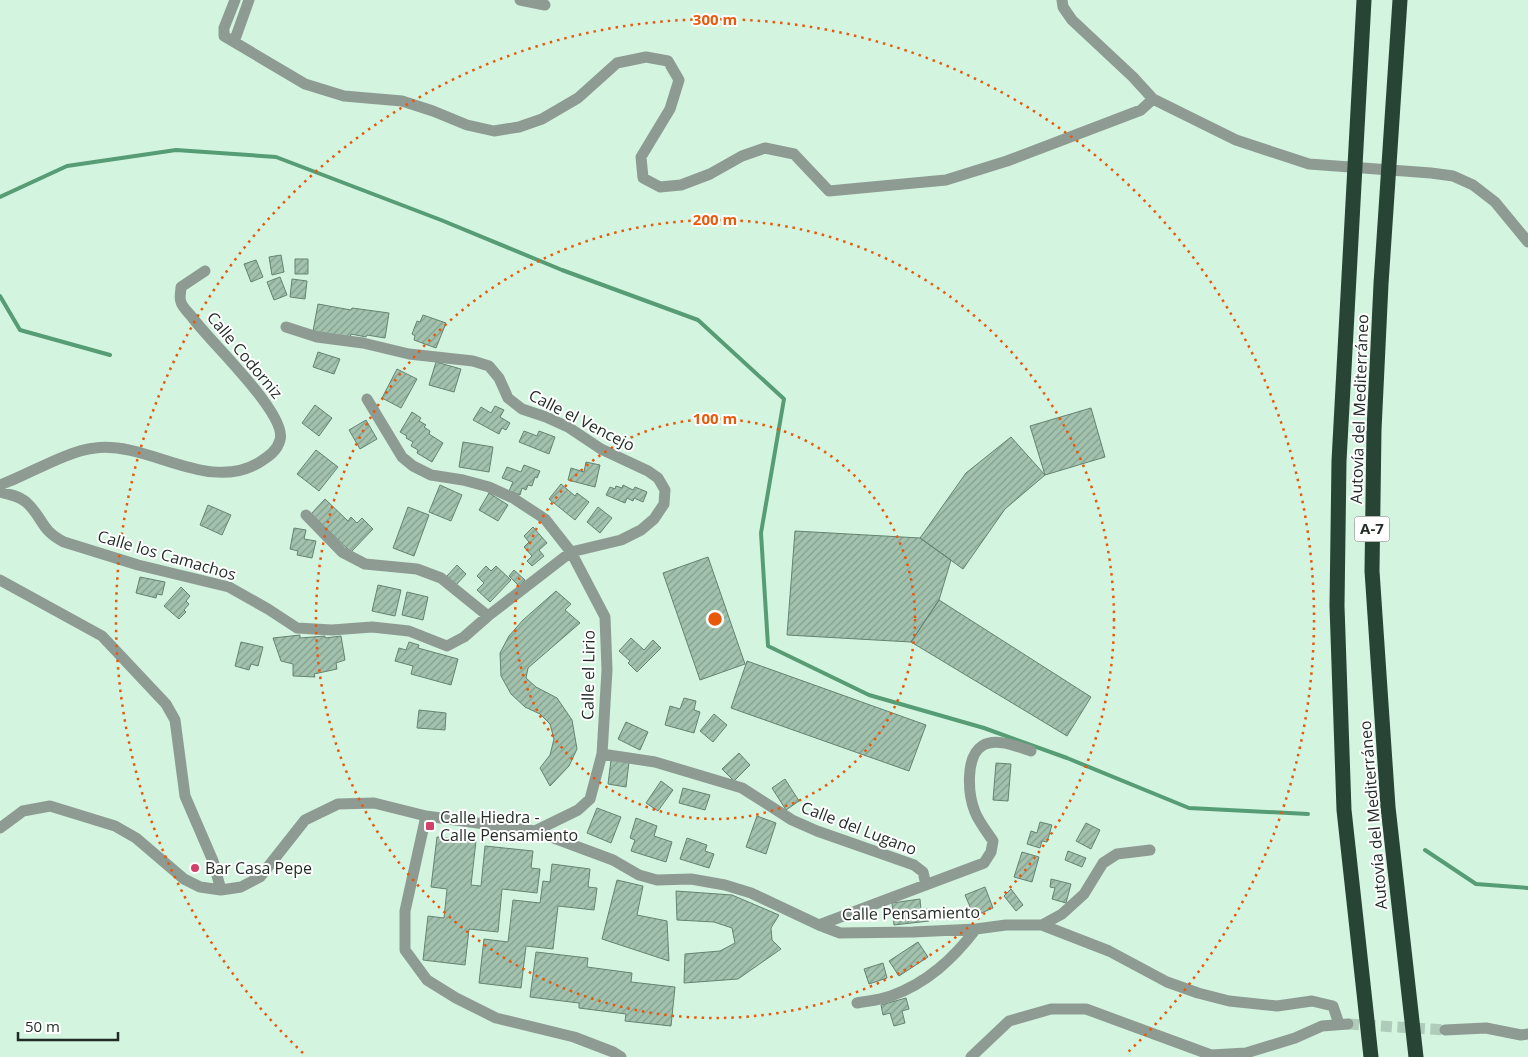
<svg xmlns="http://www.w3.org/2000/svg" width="1528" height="1057" viewBox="0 0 1528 1057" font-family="'Open Sans',sans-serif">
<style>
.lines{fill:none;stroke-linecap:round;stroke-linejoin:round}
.stream{stroke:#569c74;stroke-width:4}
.building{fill:url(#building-hatch);stroke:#658371}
.street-tunnel{stroke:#afccba;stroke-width:11;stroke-dasharray:11 5.5;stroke-linecap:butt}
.street{stroke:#8e9b93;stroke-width:11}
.highway{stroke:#284434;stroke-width:15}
.ring{fill:none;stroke:#e8590c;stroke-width:2.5;stroke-dasharray:2.5 5}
.poi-dot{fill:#d1426a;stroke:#fff;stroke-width:2}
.labels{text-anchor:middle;stroke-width:4;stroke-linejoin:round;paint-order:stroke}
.shield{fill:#fff;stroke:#626b66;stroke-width:1}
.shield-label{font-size:15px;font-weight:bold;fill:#1f2b24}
.street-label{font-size:16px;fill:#1f2b24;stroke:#fff}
.poi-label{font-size:16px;fill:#1f2b24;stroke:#fff;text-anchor:start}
.centre{fill:#e8590c;stroke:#fff;stroke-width:2.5}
.ring-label{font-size:15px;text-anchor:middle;font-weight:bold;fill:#e8590c;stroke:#fff;stroke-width:4;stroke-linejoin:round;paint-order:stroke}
</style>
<defs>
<pattern id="building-hatch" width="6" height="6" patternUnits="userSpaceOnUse" patternTransform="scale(1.25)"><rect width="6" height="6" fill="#a2c2ae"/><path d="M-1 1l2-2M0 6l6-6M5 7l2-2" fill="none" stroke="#839e8d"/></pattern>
</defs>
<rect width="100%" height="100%" fill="#d3f4df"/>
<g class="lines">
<path class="stream" d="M0,197l67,-31 109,-16 100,7 165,63 121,50 136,50 86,79 -23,134 7,113 101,49 115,33 83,30 122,50 119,6
M0,296l20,34 90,25
M1425,850l51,34 52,4"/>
</g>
<path class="building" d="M281,255l3,17 -12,3 -3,-18z
M295,259h13v15h-13z
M256,260l7,17 -12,5 -7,-18z
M280,277l7,18 -13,5 -7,-18z
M292,279l15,2 -2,18 -15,-2z
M318,304l33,6 1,-2 37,5 -4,25 -18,-3 -1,2 -15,-3 -1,4 -37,-7z
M423,315l23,8 -10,25 -22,-8 1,-4 -3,-2 5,-13 3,1z
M318,352l22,7 -6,15 -21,-7z
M436,362l25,7 -7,23 -25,-7z
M397,369l20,10 -16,29 -19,-10z
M315,405l17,13 -13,18 -17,-13z
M495,406l9,4 -4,7 10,6 -4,7 -4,-2 -3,6 -26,-14 8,-13 10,6z
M1091,408l14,49 -60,18 -15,-49z
M412,412l9,6 -2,3 7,4 -2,2 6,4 -1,3 14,9 -11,19 -15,-9 1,-3 -7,-4 2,-4 -7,-4 1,-2 -7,-4z
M366,420l11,19 -17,10 -11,-19z
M524,431l13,5 2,-5 16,6 -6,17 -30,-12z
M1011,437l34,38 -40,34 -42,60 -43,-31 46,-65z
M463,442l30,5 -4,25 -30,-5z
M316,450l22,17 -19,24 -22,-17z
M586,462l14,3 -5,22 -27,-7 3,-12 13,4z
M524,465l16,6 -3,7 -2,-1 -3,9 -4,-1 -2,5 -4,-2 -2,7 -11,-4 4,-9 -11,-4 5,-11 14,5z
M561,484l14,12 2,-3 12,9 -14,18 -26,-21z
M440,485l22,10 -11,26 -22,-9z
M623,485l10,5 2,-3 12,5 -4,10 -9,-4 -1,3 -6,-3 -2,5 -19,-8 4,-8 5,2 1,-3 6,2z
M489,493l19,12 -10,16 -19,-11z
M325,499l23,22 3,-4 6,6 5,-5 11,11 -22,23 -40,-38z
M208,505l23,10 -9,20 -22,-10z
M408,507l21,8 -15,41 -21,-8z
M598,507l14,11 -12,15 -13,-11z
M533,527l14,16 -8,7 5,6 -12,10 -5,-5 5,-5 -8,-9 5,-5 -5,-6z
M294,528l12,2 -2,9 12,2 -4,17 -15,-3 1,-4 -8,-2z
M795,531l125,7 31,22 -12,40 -28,42 -124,-7z
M708,557l37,107 -45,16 -37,-107z
M457,565l9,9 -10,11 -9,-9z
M486,566l5,5 5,-5 15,14 -21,22 -13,-12 7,-7 -7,-7z
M514,570l11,10 -6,6 -10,-10z
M140,577l25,5 -3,13 -5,-1 -1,4 -20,-5z
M378,585l23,5 -6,26 -23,-5z
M181,587l9,9 -4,5 3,3 -5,6 2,2 -7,7 -15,-13z
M556,591l15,13 -6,6 15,13 -52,45 -2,10 10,9 21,11 15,22 5,29 -8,17 -19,20 -10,-18 10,-13 4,-16 -4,-15 -10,-10 -15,-7 -14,-13 -10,-18 -1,-23 9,-17 14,-16z
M407,592l21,5 -5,23 -21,-5z
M939,600l152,97 -24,39 -156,-94z
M300,635v3l25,-2v2l16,-2 4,24 -9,3 1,6 -23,5 1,3 -22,-1v-12l-12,-3 -8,-23z
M631,638l13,12 9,-10 8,8 -24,24 -9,-9 2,-2 -11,-10z
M241,642l22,5 -5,19 -7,-2 -2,6 -14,-4z
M409,642l10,3 -1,3 40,11 -7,26 -40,-11 2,-8 -18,-5 4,-13 7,2z
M747,661l179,64 -17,46 -178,-63z
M684,698l12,3 -2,9 6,2 -6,21 -29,-8 5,-19 10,3z
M419,710l27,3 -1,17 -28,-2z
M714,714l13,11 -14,17 -13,-11z
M626,722l22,10 -8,18 -22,-11z
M739,753l11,12 -16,16 -12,-12z
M611,760l18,2 -3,25 -18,-3z
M996,763l15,1 -3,37 -15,-1z
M785,779l14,22 -13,9 -14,-22z
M661,781l12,9 -15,21 -12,-8z
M683,788l27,7 -5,15 -26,-7z
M597,808l24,9 -10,26 -24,-10z
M757,816l19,7 -10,31 -20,-7z
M636,818l21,8 -3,10 18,6 -6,20 -35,-11 4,-11 -5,-2z
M1040,822l12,3 -5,17 -5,-1 -2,7 -13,-4 4,-13 6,2z
M1086,823l14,7 -9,19 -15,-8z
M437,837l39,4 -5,44 10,1 4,-40 48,5 -2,17 9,1 -3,24 -35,-4 -4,43 -29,-3 -4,36 -42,-5 5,-44 16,2 3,-29 -16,-2z
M687,838l20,7 -2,6 9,3 -5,14 -29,-9z
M1068,851l18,7 -4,9 -17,-7z
M1022,852l17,5 -7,25 -18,-5z
M552,864l38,5 -2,18 9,1 -3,22 -36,-4 -5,43 -27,-3 -5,42 -42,-5 5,-44 24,3 5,-42 27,3 3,-22 7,1z
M1051,879l20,5 -5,19 -14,-4 3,-11 -5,-1z
M617,880l26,6 -6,29 30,6 2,40 -67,-22z
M985,887l8,21 -19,8 -9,-21z
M1011,889l12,16 -7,6 -12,-15z
M676,891l56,4 47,20 -8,13 1,12 9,9 -43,30 -54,4 1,-29 35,-3 15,-8 -3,-15 -18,-6 -37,-2z
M920,899l1,11 7,-1 1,12 -35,4 -2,-22z
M918,942l10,15 -29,19 -10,-15z
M536,952l52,6 -1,9 45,6 -1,9 44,5 -4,39 -46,-5 1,-7 -47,-6v-5l-49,-6z
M883,963l4,15 -18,6 -5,-15z
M906,998l3,11 -7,2 3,12 -11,3 -4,-13 -7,2 -2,-10z"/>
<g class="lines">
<path class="street-tunnel" d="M1348,1024l97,6"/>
<path class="street" d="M235,0l-11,28v8l81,48 39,12 58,5 31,10 34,14 27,6 25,-4 23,-8 36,-21 39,-35 29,-6 22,4 11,19 -9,29 -29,48 2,21 17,9 21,-2 29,-11 32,-18 23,-8 29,6 35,37 117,-11 61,-19 134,-51 12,-11
M520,0l25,5
M1062,0l1,7 9,13 61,57 20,22 83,41 73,24 122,9 22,3 20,9 22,17 33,40
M234,42l15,-42
M367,399l35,58 11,9 18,9 32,5 26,7 24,11 32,21 26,33 34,65 2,53 -5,84 -12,45 -12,11 -43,21
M0,485c28,-10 66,-34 95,-37 55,-7 112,46 165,14 9,-6 17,-11 20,-22 8,-26 -71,-99 -88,-123 -3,-4 -10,-10 -11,-15 -2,-4 0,-11 0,-15l24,-16
M0,492c9,2 19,4 26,10 17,15 14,28 38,40l74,23 91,22 39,22 29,19 35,2 40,-3 37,4 38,15 17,-9 24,-21 83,-64 50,-12 20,-10 13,-11 10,-15 1,-14 -7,-12 -10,-7 -47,-22 -33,-22 -22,-10 -24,-8 -14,-11 -9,-20 -10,-12 -16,-5 -64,-7 -46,-11 -46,-6 -31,-10
M306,515l36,37 23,12 52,5 24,9 47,38
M0,580l102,56 64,68 9,16 10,76 28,65 8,29
M602,754l53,8 87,26 50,32 25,11 97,34 9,7 3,13
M426,816l-21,95v39l22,30 29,18 40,20 78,19 39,15 8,5
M0,828l23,-17 27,-5 65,20 21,12 48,41 16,8 21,3 20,-3 19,-10 45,-57 33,-16 36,-1 52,13 109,15 78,29 26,15 18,5 34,-1 34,6 26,8 68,32 21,8 73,-1 63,-3 30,-4h36l67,26 58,31 31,11 31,8 48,5 35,-5 21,5 6,18
M819,925l165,-62 7,-11 2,-11c-6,-9 -14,-19 -18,-29 -7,-17 -10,-55 7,-66 14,-9 36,1 49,5
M1042,925l20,-11 22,-20 19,-31 14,-9 33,-4
M857,1003c11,-2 23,-3 34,-7 36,-13 62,-37 85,-67
M1445,1030l41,-2 35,7 7,-1
M971,1057l38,-36 42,-12h35l125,46 35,-2 49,-15 27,-12 26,-2"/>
<path class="highway" d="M1364,0l-25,461 -2,145 7,204 27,247
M1400,0l-19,284 -7,146 -2,141 16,236 28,250"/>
</g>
<g class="ring">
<circle cx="715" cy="619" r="200"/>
<circle cx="715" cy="619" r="399"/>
<path d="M303 1053A599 599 0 1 1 1127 1053"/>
</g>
<g class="poi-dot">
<rect x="425" y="821" width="10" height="10" rx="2.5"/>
<circle cx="195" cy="868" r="5"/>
</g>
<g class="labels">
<rect class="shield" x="1354.5" y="516.5" width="35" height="25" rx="4"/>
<g class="shield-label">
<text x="1372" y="534">A-7</text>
</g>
<g class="street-label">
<text transform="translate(245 355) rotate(50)" y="6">Calle Codorniz</text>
<text transform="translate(1359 409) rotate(-88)" y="6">Autovía del Mediterráneo</text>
<text transform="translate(582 420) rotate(27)" y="6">Calle el Vencejo</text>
<text transform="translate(167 555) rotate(16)" y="6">Calle los Camachos</text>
<text transform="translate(588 675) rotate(-89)" y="6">Calle el Lirio</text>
<text transform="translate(1373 815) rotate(-95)" y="6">Autovía del Mediterráneo</text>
<text transform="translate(859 828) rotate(21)" y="6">Calle del Lugano</text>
<text transform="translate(911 913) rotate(-1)" y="6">Calle Pensamiento</text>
</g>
<g class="poi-label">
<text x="440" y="823">Calle Hiedra -<tspan x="440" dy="18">Calle Pensamiento</tspan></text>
<text x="205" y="874">Bar Casa Pepe</text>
</g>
</g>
<circle cx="715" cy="619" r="8" class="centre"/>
<g class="ring-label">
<text x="715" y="25">300 m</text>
<text x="715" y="225">200 m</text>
<text x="715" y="424">100 m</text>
</g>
<path d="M18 1032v8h100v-8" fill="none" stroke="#1f2b24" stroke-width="2.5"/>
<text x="25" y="1032" font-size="15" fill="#1f2b24" stroke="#ffffff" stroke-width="4" paint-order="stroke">50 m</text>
</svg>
